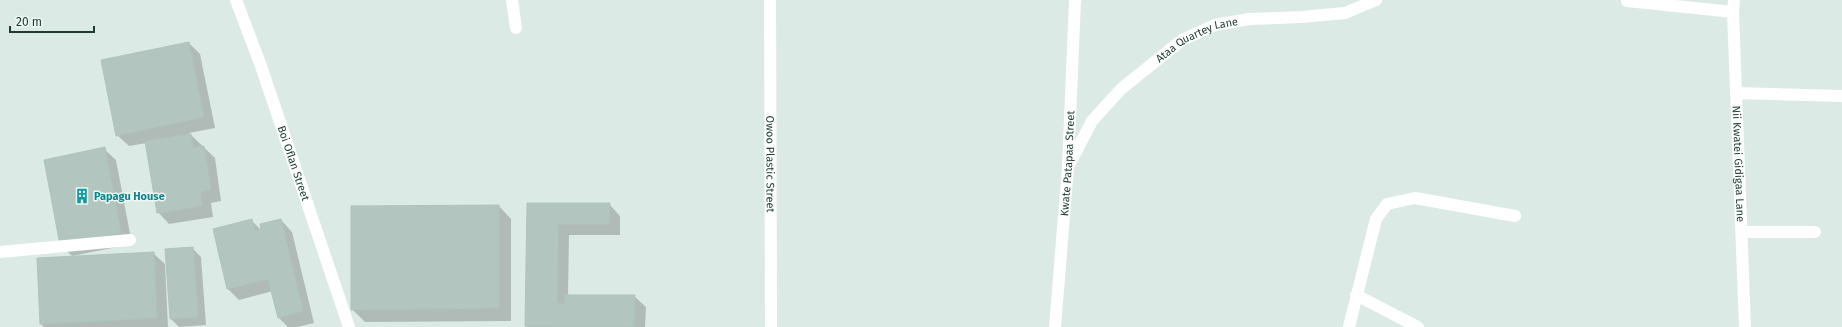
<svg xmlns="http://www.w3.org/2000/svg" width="1842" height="327" viewBox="0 0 1842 327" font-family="'Fira Sans',sans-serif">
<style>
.shadow{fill:#0003}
.building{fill:#b2c5be;stroke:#afc4bc}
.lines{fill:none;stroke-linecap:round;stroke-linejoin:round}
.lane{stroke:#fff;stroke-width:12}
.street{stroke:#fff;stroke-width:12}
.labels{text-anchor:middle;stroke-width:3;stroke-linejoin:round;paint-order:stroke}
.street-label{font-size:11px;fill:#1d3a34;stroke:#edf7f2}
.culture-label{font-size:11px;font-weight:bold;fill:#0d838f;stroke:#edf7f2;text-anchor:start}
</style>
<rect width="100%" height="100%" fill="#dceae5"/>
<path class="shadow" d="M189,43l11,11 15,74 -26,5 26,25 6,43 -10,2 2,14 -44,7 -11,-12 -11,-69 -18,3 -12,-11z
M104,149l12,11 16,84 -60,12 -11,-11z
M528,204h81l11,12v19h-51l-1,61h66l12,11 -1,20h-117l-2,-2z
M499,206l12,13v102l-146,1 -13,-13z
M251,220l11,11 19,-11 11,12 22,91 -17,4h-9l-9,-9 -6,-27 -34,9 -11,-11z
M192,248l9,9 5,68 -27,2 -8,-8z
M153,253l12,11 3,63h-124l-3,-3z"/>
<path class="building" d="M189,42l15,75 -88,19 -15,-76z
M191,134l2,14 11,-2 7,44 -11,2 2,14 -45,7 -12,-72z
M105,147l16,86 -61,12 -16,-85z
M527,203h83l-1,21h-51l-1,79 8,1v-9h70l-1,32 -109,-1z
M499,205v103l-148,2v-104z
M252,219l3,12 6,-2 -1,-5 21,-5 22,92 -25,7 -10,-39 -41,10 -14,-60z
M193,247l5,70 -28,2 -5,-70z
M154,252l3,66 -117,6 -3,-66z"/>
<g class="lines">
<path class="lane" d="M0,252l130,-12"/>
<g class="street">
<path id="s1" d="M236,0l25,66 88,261"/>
<path d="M512,0l4,28"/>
<path id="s2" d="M770,0l1,327"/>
<path id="s3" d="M1734,0l-1,12 12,315"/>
<path d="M1627,1l106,11"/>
<path d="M1737,93l105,3"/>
<path id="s4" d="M1068,167l24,-46 29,-32 61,-49 33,-15 34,-6 53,-2 43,-4 31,-13"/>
<path d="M1742,232h73"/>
<path d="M1356,295l62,32"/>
<path id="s5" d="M1055,327l13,-160 7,-167"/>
<path d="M1349,327l27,-108 11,-15 28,-6 100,18"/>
</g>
</g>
<defs>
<g id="building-bare" transform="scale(1.2)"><path d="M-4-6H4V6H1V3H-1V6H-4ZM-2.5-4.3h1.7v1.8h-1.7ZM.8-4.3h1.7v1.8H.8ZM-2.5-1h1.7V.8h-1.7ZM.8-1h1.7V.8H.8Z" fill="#0f9aa8" stroke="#edf7f2" stroke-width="2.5" paint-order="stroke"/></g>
</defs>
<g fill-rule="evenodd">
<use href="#building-bare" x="82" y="196"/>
</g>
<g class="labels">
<g class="street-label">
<text dy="4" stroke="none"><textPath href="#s4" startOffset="187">Ataa Quartey Lane</textPath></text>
<text dy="4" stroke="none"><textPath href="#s1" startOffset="173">Boi Oflan Street</textPath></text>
<text dy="4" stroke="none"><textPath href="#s3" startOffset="164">Nii Kwatei Gidigaa Lane</textPath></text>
<text dy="4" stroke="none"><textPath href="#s2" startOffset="164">Owoo Plastic Street</textPath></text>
<text dy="4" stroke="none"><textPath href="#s5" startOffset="164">Kwate Patapaa Street</textPath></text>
</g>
<g class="culture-label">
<text x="94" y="200">Papagu House</text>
</g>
</g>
<path d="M10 26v6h84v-6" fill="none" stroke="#1d3a34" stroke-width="2"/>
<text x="16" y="26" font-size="12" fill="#1d3a34" stroke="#edf7f2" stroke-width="3" paint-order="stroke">20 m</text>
</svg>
